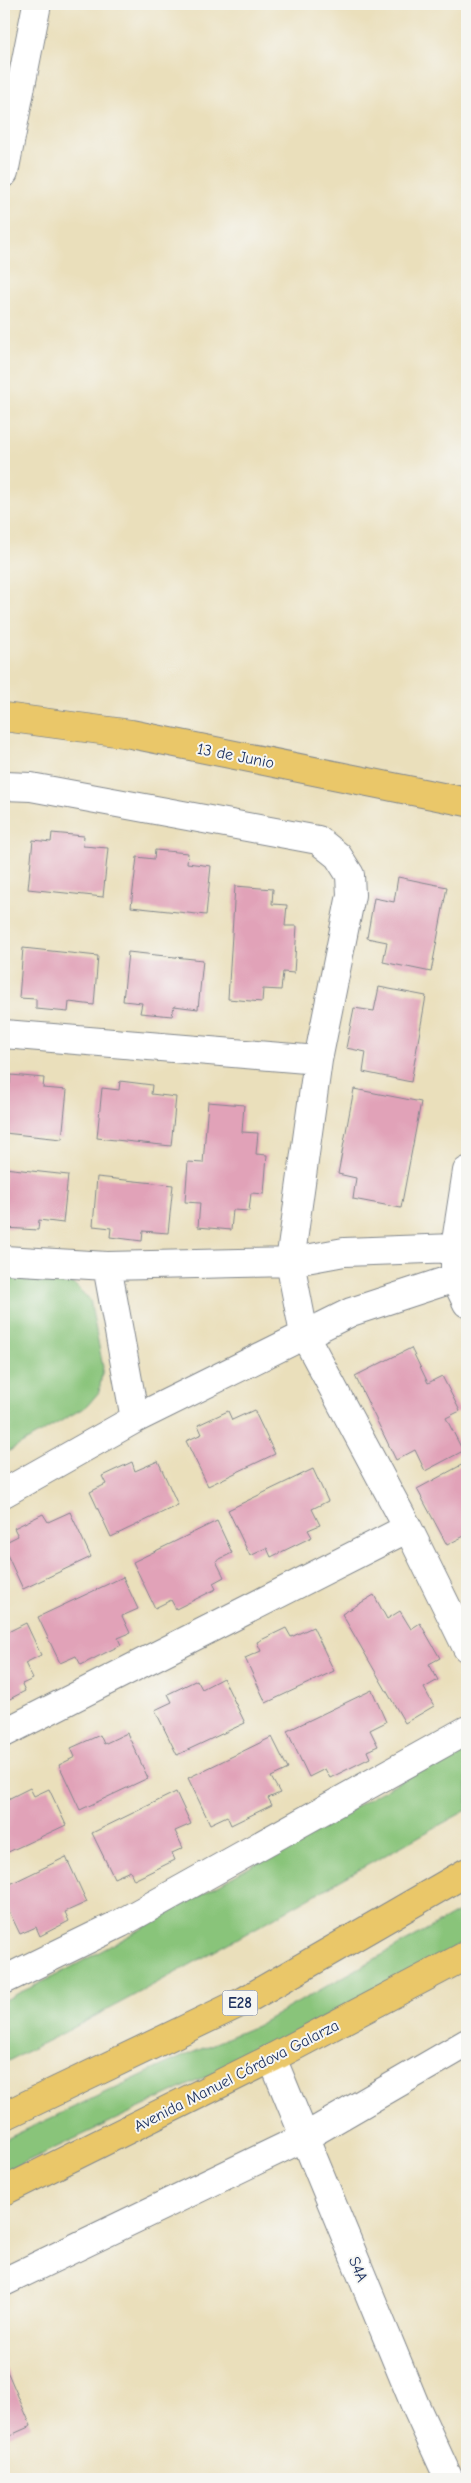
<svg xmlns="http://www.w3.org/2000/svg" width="471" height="2483" viewBox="0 0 471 2483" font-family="'Comic Neue',sans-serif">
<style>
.green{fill:#89c47a;stroke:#527a6c}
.building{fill:#e1a2b8}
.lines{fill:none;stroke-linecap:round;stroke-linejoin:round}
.minor-casing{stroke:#82878c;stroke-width:30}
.major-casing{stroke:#82878c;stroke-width:30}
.minor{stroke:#fff;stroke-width:28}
.major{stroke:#eac769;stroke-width:28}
.labels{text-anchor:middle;stroke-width:4;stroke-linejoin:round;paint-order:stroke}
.shield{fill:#f6f6f2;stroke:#5d6b8a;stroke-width:1}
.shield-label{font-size:15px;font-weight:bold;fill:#1b2f5e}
.street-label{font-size:16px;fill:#1b2f5e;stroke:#f6f6f2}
</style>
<rect width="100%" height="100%" fill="#f6f6f2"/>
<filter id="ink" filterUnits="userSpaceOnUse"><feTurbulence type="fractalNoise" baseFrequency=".02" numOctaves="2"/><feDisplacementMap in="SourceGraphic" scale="10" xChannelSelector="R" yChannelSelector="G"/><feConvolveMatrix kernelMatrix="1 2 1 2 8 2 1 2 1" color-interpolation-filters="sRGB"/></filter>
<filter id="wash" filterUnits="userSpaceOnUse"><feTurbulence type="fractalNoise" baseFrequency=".0096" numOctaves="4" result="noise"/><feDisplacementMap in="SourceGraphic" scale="20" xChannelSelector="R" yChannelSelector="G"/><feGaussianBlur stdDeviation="1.12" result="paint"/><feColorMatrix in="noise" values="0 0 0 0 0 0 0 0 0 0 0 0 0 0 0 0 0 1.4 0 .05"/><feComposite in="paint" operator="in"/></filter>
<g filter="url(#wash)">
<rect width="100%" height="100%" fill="#eadfbb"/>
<path class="green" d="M4,1278l70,6 16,16 13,67 -4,25 -12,14 -83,48z
M467,1743v67c-155,84 -305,175 -463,253v-63l47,-22 76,-41z
M467,1907v34l-202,108 -261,123v-32l166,-78 86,-36z"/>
<g id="blocks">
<path class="building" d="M52,833l32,3 -1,10 25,2 -5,49 -75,-8 5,-49 18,2z
M155,850l33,3 -1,10 24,3 -5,49 -75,-8 6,-50 17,2z
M398,877l49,10 -16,85 -48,-10 4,-20 -20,-4 7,-40 20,4z
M235,886l38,3 -1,15 15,1 -2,21h12l-3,47 -11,-1 -2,18 -18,-1 -1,13 -34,-3z
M23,948l75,8 -4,49 -25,-3 -1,10 -32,-3v-10l-17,-1z
M128,952l75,8 -5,49 -24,-3 -2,10 -32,-3 2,-10 -19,-2z
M379,987l47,9 -15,86 -48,-10 3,-20 -20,-4 8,-40 20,3z
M11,1075l33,3 -1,10 24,2 -5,49 -58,-6v-50l6,1z
M120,1081l32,4 -1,9 25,3 -5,49 -74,-8 5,-50 17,2z
M354,1089l67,13 -20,106 -48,-9 3,-21 -18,-4z
M208,1102l36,3 -2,27 16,1 -2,21 11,1 -3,39 -13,-1 -2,18 -16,-1 -2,20 -33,-3 2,-24 -15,-1 3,-40 15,1z
M4,1168l64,7 -5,48 -24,-3 -1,10 -33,-2z
M97,1177l76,8 -5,48 -25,-2 -1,10 -32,-4 1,-9 -18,-2z
M411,1348l17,35 14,-7 18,35 -14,7 17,33 -38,20 -10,-21 -19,10 -41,-84z
M254,1410l21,44 -67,32 -22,-45 16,-7 -4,-9 30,-14 4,9z
M158,1461l20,44 -67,32 -21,-45 16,-8 -4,-8 30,-14 3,9z
M467,1462v75l-1,-2 -19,10 -30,-56z
M313,1469l15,32 -16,8 8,16 -12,5 4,7 -41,20 -4,-9 -17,8 -22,-46z
M70,1512l21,45 -68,32 -19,-41v-5l14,-7 -4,-8 29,-14 5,8z
M217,1521l15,32 -16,8 8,16 -11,6 3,6 -40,20 -5,-9 -16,8 -22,-46z
M123,1577l15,32 -16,7 8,17 -12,5 3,7 -40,20 -5,-9 -16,7 -22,-46z
M374,1595l13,24 13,-8 11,18 9,-6 20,35 -11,6 9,16 -14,8 10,18 -29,17 -63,-109z
M26,1623l15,32 -16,8 8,16 -11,5 3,7 -21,11v-68z
M313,1627l21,44 -68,32 -21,-45 16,-7 -4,-9 29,-14 5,9z
M223,1678l22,45 -68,32 -22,-45 17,-8 -4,-8 29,-14 5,9z
M372,1690l14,32 -16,8 8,16 -11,5 3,7 -40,20 -5,-9 -16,8 -22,-46z
M127,1733l21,45 -68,32 -21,-45 16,-8 -4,-9 29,-13 4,9z
M272,1737l16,32 -17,8 9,16 -12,5 4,7 -41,20 -4,-9 -17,8 -22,-46z
M30,1788l4,8 15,-7 17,36 -62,29v-65l4,10z
M176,1792l15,32 -16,7 8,17 -11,5 3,7 -41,20 -4,-9 -16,7 -22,-45z
M66,1857l21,45 -22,10 4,9 -29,15 -4,-9 -16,7 -16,-33v-14z
M4,2364l27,62 -27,12z"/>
</g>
</g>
<g filter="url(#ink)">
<use href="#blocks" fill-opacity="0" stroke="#82878c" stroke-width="1"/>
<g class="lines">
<g class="minor-casing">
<path id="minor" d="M4,173l33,-169
M4,786l27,1 287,53 20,16 12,19 1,20 -33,165 -28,202 14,72 104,194 59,120
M4,1034l314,26
M467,1171l-12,77v30l12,25
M4,1260l103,6 183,-4 54,-10 111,-4 12,-3
M107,1266l28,153
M4,1493l131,-74 216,-107 104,-34h12
M4,1733l404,-205
M4,1980l117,-57 346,-193
M272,2058l143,347 34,74
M4,2282l301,-145 162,-94"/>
</g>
<g class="major-casing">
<path id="major" d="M4,717l127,17 336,68
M4,2116l240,-115 223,-129
M4,2191l268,-133 195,-103"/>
</g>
<use href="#minor" class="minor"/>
<use href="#major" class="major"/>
</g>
</g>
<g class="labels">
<rect class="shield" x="222.5" y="1990.5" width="35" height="25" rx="4"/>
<g class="shield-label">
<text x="240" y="2008">E28</text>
</g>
<g class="street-label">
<text transform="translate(236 755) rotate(11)" y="6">13 de Junio</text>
<text transform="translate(236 2075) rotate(-27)" y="6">Avenida Manuel Córdova Galarza</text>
<text transform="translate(359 2269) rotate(68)" y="6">S4A</text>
</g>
</g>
<rect width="471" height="2483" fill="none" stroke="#f6f6f2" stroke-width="20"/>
</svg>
